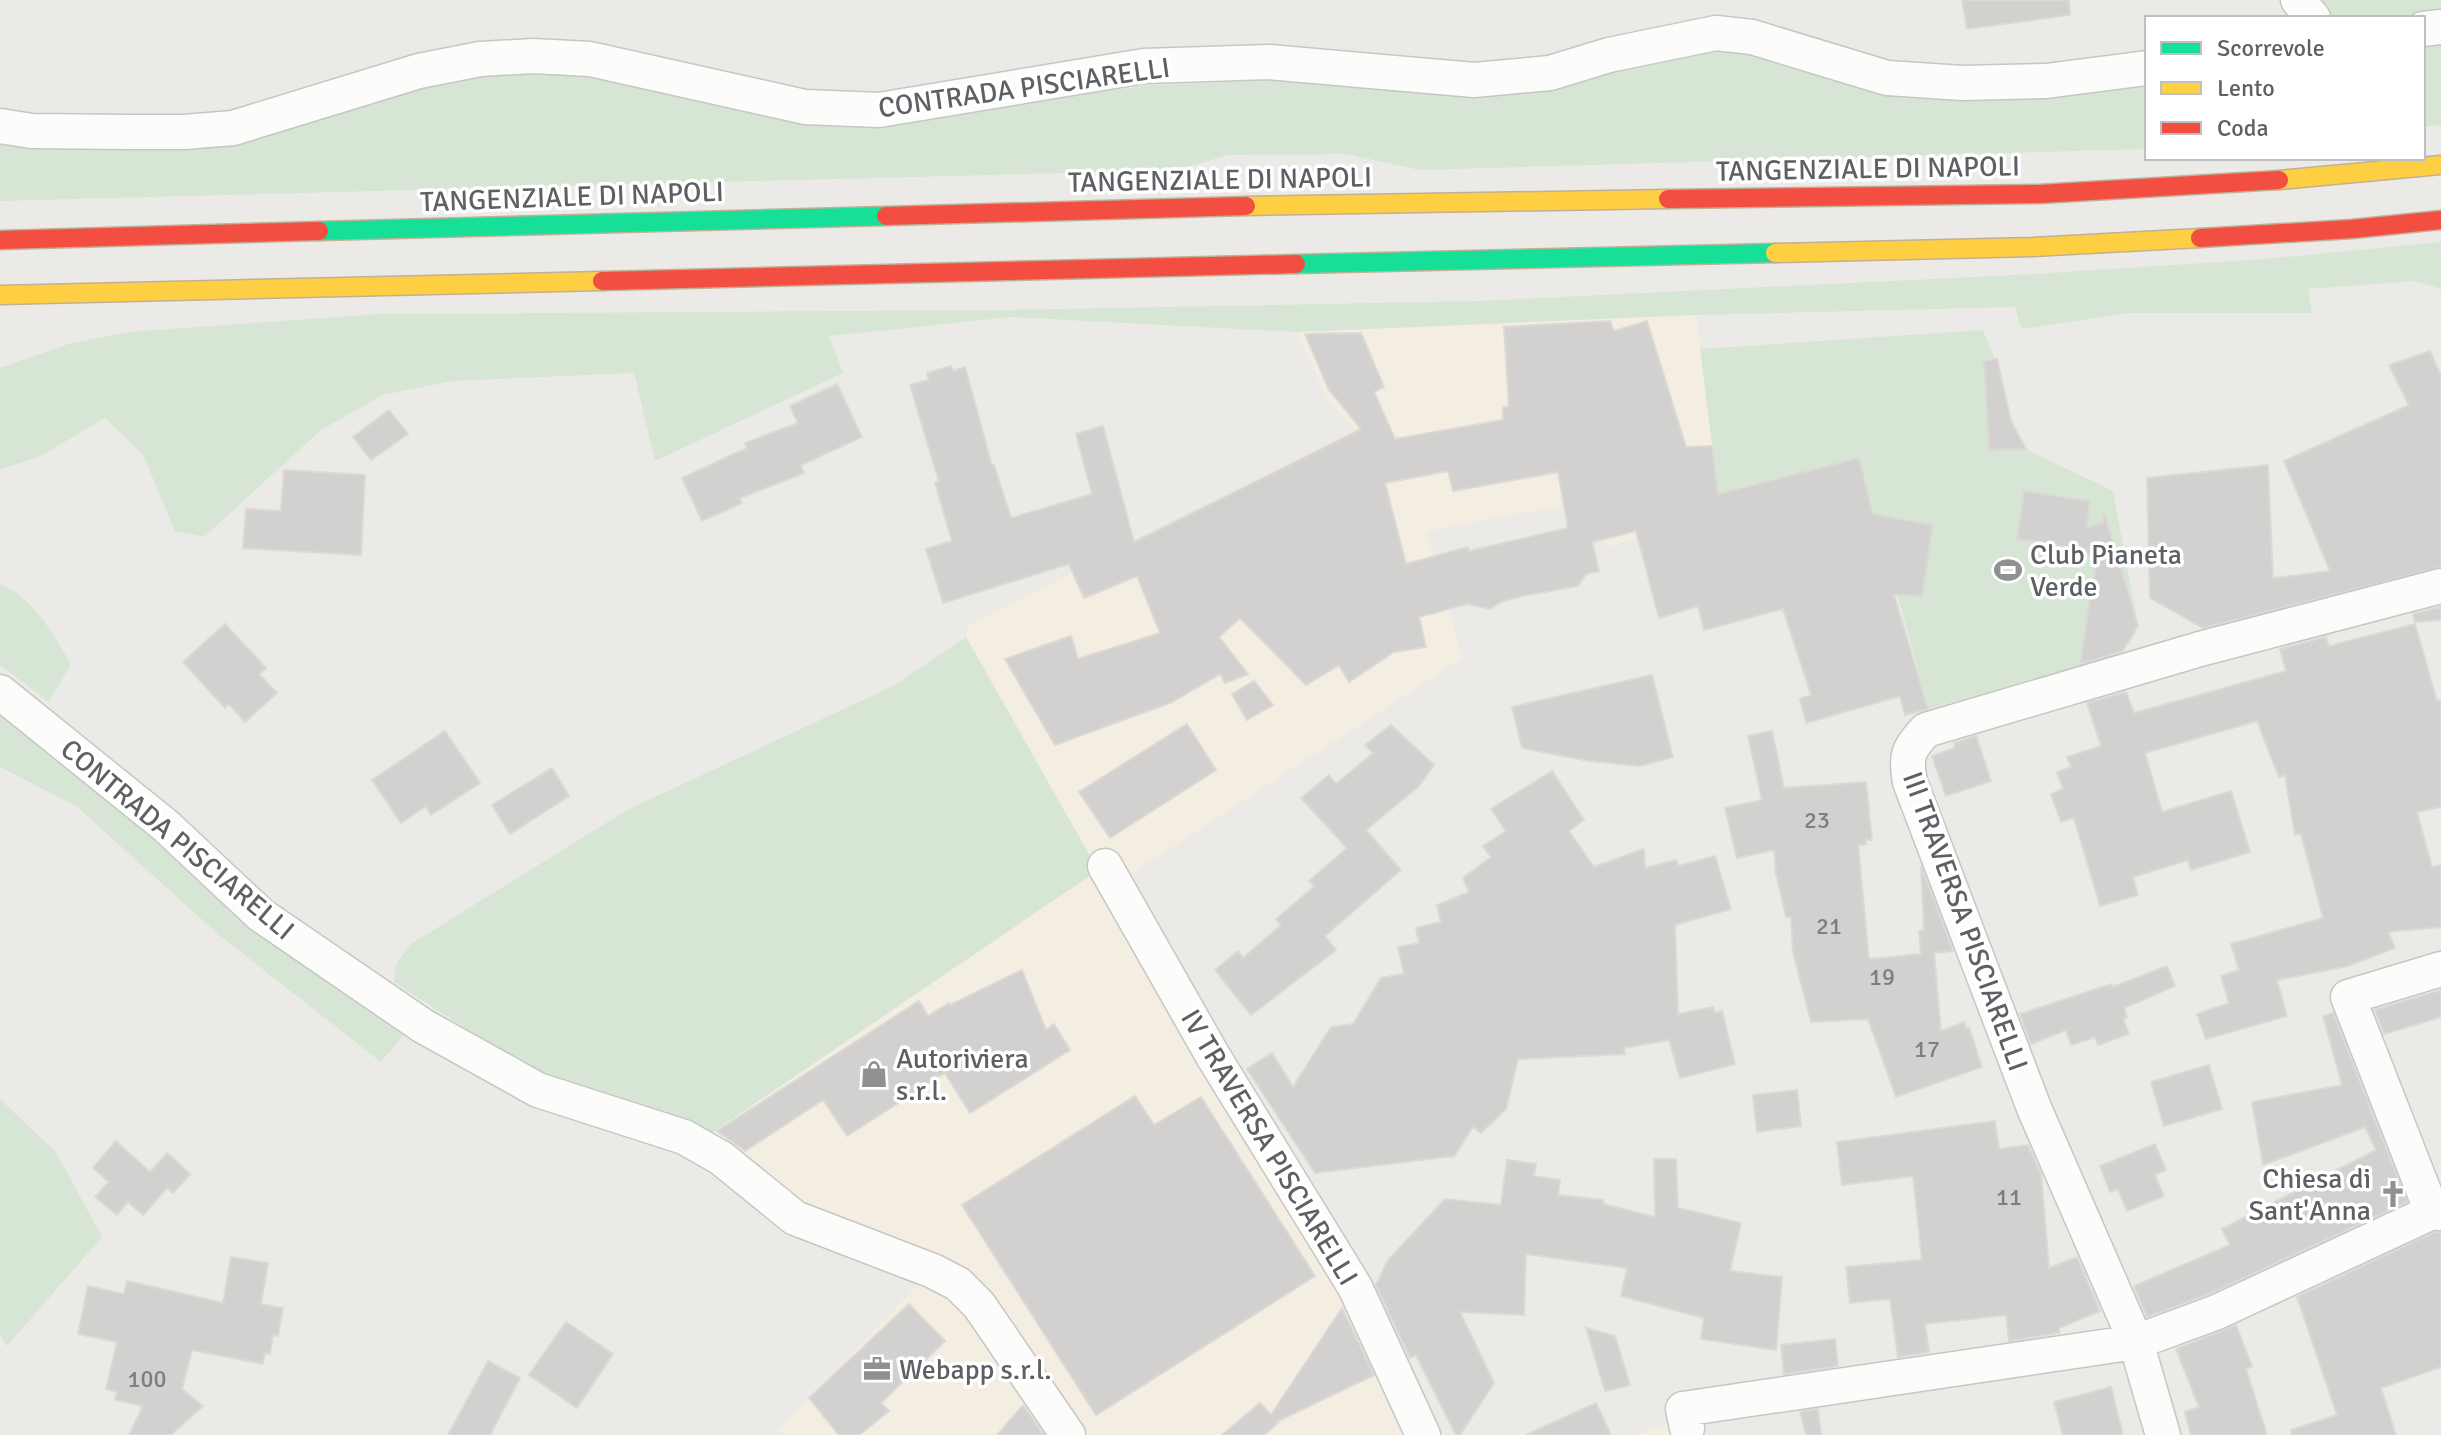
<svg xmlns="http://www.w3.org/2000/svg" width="2441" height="1435" viewBox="0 0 2441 1435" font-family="Signika,sans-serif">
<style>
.commercial{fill:#f4eee2}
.green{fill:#d7e6d4}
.building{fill:#d3d1d0;stroke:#dbd9d6;stroke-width:2;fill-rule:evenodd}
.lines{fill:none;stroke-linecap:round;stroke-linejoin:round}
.street-casing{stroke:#c6c6c6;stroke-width:37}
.fast-casing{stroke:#c0b097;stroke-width:21}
.slow-casing{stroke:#c0b097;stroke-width:21}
.jam-casing{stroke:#c0b097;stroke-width:21}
.street{stroke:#fcfcfb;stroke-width:34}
.fast{stroke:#16e098;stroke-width:18}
.slow{stroke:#ffcf43;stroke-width:18}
.jam{stroke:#f24e42;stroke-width:18}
.labels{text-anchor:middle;stroke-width:7;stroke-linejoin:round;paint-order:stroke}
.number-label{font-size:24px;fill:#7c7e80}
.street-label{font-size:28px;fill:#5d6064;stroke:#fff}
.poi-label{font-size:28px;fill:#5d6064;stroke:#fff;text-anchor:start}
</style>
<rect width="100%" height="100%" fill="#eceae7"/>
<path class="commercial" d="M1696,315l24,196 -112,36 -16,-47 -166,31 36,127 -339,221 302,556h-642l-4,-5 159,-166 -150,-67 -75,-65 385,-261 -132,-234 1,-11 388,-196 -28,-31 -29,-67z
M1689,1414l6,21h-60z"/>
<path class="green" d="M2313,0h128v13c-39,4 -76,7 -116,2z
M2441,39v86l-18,2v-86z
M1709,50l54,1 104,33 280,-4v69l-728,21 -73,-16 -117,1 -53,15 -1176,31v-64l333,-25 108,-29 60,-10h76l269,51 305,-39 149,-6 247,7z
M2441,242v47l-27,-8 -106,8 4,24h-182l-109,16 -6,-22 -319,8 -398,17 -286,-15 -183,19 14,37 -188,88 -21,-88 -181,8 -70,14 -62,35 -117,107 -29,-6 -32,-76 -38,-37 -66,39 -39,12v-101l68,-24 61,-12 250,-18 627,-4 472,-9 557,-27 229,-15z
M1983,330l15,37 13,54 15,28 87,42 25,135 -13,23 -16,12 -180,48 -70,-251 -141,35 -18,-144z
M0,584c34,14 53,50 71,80l-22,38 -49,-37z
M966,637l132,233 -385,262 -183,-62 -136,-88 2,-18 15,-20 216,-134 266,-124z
M0,706l406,326 -25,30 -162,-127 -143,-129 -76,-39z
M0,1099l56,53 46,85 -95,109 -7,-11z"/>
<path class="building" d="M1962,0h107l1,15 -103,14z
M1610,321l4,10 33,-10 39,126 26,-1 6,48 141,-36 14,56 60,11 -11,71 -28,-1 34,114 -23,6 -5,-19 -94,27 -6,-24 11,-4 -28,-86 -79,21 -6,-24 -39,12 -23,-87 -44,11 7,29 -13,3 -8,12 -55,10 -22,6 -11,7 -23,-5 -48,13 7,30 -32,5 -45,30 -10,-17 -33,20 -66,-67 -21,19 29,37 -23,9 -5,-9 -48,28 -117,43 -50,-86 66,-23 7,23 82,-26 -23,-57 -53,22 -15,-34 -126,39 -17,-54 26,-8 -17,-58 4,-1 -29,-97 19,-5 -2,-7 24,-7 2,5 12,-4 27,99 2,-1 17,53 81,-24 -16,-60 27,-8 31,116 227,-113 -32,-39 -24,-56 56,-1 23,54 -10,5 21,47 108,-19v-12l6,-2 -5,-79zM1448,471l5,20 105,-19 10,56 -99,23 -1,-4 -62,17 -21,-81z
M2430,351l11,25v191l-238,61 -53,-30 -3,-120 121,-13 5,113 57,-7 -46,-110 125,-56 -20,-40z
M1997,359l14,62 15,28 -37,1 -5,-89z
M837,384l25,53 -61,28 3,8 -64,25 2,5 -40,18 -20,-43 65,-30 -2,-5 53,-20 -8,-17z
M389,410l19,24 -37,26 -18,-23z
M284,470l81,5 -4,80 -118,-7 3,-39 35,2z
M2024,491l66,10 -4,27 17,-5 1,-11 34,114 -15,25 -43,13 17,-108 -12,-2 1,-4 -69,-11z
M2441,607v13l-26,2 -2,-8z
M225,624l41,44 -7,6 18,19 -32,29 -16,-18 -4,4 -42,-46z
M2415,624l22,77 4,-1v107l-24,5 15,55 9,-2v62l-53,5 7,16 -47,18 -71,14 10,36 -81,23 -9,-25 32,-11 -8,-27 18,-6 -8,-26 92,-26 -22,-84 -6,1 -10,-60 -6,2 -22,-56 -112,32 17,59 69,-21 19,61 -59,18 -3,-10 -55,17 5,18 -38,11 -26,-88 -13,4 -10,-28 12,-5 -6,-17 14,-5 -4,-10 34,-11 -14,-43 39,-11 8,21 152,-42 -6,-22 46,-12 3,9z
M1652,675l21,82 -33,9 -51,-5 -67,-13 -10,-41z
M1254,681l19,24 -26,15 -15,-26z
M1187,724l29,46 -106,68 -31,-46z
M1391,725l43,40 -15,21 -53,44 35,40 -76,66 11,14 -85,65 -36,-45 23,-19 5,7 38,-33 -5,-6 39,-33 -6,-5 38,-33 -46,-50 28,-23 7,9 37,-31 -8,-8z
M445,731l35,52 -49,32 -5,-9 -25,17 -29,-43z
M1772,731l12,57 82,-6 6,58h-6v4l-8,1 11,114 52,-5 -2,-23 5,-1 -3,-64 32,85 -19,2 7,78 23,-9 2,6 3,-1 13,40 -86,30 -28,-78 -57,3 -18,-70 -2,-35h-5l-10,-44 -2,-23 -37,8 -12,-50 37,-8 -14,-64z
M1976,736l15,45 -45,15 -14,-40 23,-8 -1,-5z
M552,768l17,28 -59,38 -18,-29z
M1552,771l32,49 -15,11 25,36 50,-18 1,19 31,-8 2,6 37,-10 16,53 -56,16 3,89 35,-7 2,6 7,-2 13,53 -55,14 -11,-38 -45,8 1,6 -107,5 -12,50 -25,24 -8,-6 -19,29 -139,17 -68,-104 25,-16 21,34 38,-60 22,-3 28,-46 23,-4 -6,-27 21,-4 -3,-15 25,-6 -4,-17 32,-13 -6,-14 28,-21 -8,-11 23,-15 -15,-22z
M2167,966l8,20 -51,22 3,9 -4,2 6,15 -31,11 -3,-8 -24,8 -5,-15 -35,14 -11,-30 92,-30 1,3z
M1022,970l24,60 8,-6 16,26 -100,63 -25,-40 -98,63 -24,-36 -78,51 -28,-20 202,-130 9,15 21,-13 1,2z
M2441,990v27l-57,17 -9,-24z
M2333,1013l74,189 -198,92 -62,23 -13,-31 96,-41 -8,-16 154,-79 -11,-23 -102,38 -11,-63 90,-17 -19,-69z
M2209,1065l13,44 -58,17 -13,-44z
M1797,1090l4,36 -44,6 -4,-37z
M1135,1096l19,29 47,-28 114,179 -219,139 -134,-210z
M1995,1121l4,28 29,-4 13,29 8,94 28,-11 23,54 -41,17v5l-50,8 -3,-26 -81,9 4,28 -31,5 -8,-58 -40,4 -4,-36 76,-7 -9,-84 -71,9 -5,-43z
M116,1141l34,31 17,-19 23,21 -17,19 -6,-5 -24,27 -15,-13 -11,13 -22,-18 14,-15 -16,-14z
M2155,1144l11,26 -11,5 9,21 -37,15 -9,-22 -8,3 -10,-26z
M1654,1159h22l2,49 63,15 -11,48 52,6 -6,73 -75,-11 3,-21 -83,-22 6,-28 -101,-14 -2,61 -64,-3 34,71 -34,52h-4l-40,-80 -6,3 -34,-73 12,-25 57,-61 56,6 6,-45 29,4 -2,12 26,4 -2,15 45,5v4l52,13z
M2435,1232l6,1v134l-60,21 15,47h-104l-1,-5 46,-15 -40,-118z
M231,1257l37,6 -7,41 22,4 -5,28 -5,-1 -3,19 -5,-1 -2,11 -71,-14 -10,39 21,17 -32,29h-42l14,-29 -28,-6 2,-8 -11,-3 11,-47 -39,-8 10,-48 36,8 3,-13 96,22z
M909,1304l36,37 -64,62 8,8 -30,24h-20l-30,-37z
M1342,1308l32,67 -98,47 2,1 -14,12h-42l38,-32 11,12z
M566,1322l47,32 -36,54 -48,-33z
M2236,1325l16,41 -6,3 21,66h-76l-6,-23 14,-5 -23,-58z
M1586,1328l29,8 15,49 -25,6z
M1835,1339l3,27 -54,8 -3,-29z
M488,1361l32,17 -30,57h-42z
M2111,1387l12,48h-60l-9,-33z
M1596,1403l15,32h-85z
M1023,1405l21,30h-47z
M1818,1409l3,26h-15l-6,-23z"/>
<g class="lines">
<g class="street-casing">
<path id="street" d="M2298,0l15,18
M2423,29l18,-2
M0,126l32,5 97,1h55l49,-4 186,-57 61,-12 53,-3 57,3 215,48 74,3 265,-44 125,-4 205,18 76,-7 59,-18 107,-22 36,4 135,41 76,5 83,-2 101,-13
M0,692l166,134 95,89 162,111 115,64 146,47 37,21 74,60 138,53 25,13 21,21 89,130
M1105,866l108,190 142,231 68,148
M2432,1212l-84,-215 93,-28
M1687,1428l-4,-19 453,-67 81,-30 215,-100 9,1
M2163,1435l-27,-93 -102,-234 -124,-326c-5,-26 -2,-33 16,-52l274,-81 241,-63"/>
</g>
<g class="fast-casing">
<path id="fast" d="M319,231l567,-15
M1296,264l479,-11"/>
</g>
<g class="slow-casing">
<path id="slow" d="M2279,180l162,-15
M1246,206l422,-7
M1775,253l258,-6 167,-9
M0,295l602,-14"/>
</g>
<g class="jam-casing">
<path id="jam" d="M1668,199l371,-5 240,-14
M886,216l360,-10
M2200,238l152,-9 89,-9
M0,240l319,-9
M602,281l694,-17"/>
</g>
<use href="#street" class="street"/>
<use href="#fast" class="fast"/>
<use href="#slow" class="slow"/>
<use href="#jam" class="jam"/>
</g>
<defs>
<g id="stadium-bare" transform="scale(2.16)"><path d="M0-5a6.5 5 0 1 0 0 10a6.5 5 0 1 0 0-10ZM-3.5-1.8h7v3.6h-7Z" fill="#8f9092" stroke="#fff" stroke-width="2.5" paint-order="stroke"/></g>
<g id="shop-bare" transform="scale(2.16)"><path d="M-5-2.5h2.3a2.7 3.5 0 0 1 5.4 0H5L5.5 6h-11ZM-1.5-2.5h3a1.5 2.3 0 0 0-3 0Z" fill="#8f9092" stroke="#fff" stroke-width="2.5" paint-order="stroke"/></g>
<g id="church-bare" transform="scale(2.16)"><path d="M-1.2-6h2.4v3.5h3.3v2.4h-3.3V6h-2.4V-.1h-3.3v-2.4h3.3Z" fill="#8f9092" stroke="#fff" stroke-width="2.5" paint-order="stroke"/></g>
<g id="office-bare" transform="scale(2.16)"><path d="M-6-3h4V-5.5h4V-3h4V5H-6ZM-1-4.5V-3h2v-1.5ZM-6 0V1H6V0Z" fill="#8f9092" stroke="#fff" stroke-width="2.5" paint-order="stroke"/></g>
</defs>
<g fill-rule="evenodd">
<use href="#stadium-bare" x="2008" y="570"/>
<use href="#shop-bare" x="874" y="1074"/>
<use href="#church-bare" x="2393" y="1194"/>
<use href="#office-bare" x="877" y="1369"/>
</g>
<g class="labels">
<g class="number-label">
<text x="1817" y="828">23</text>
<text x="1829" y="934">21</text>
<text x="1882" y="985">19</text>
<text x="1927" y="1057">17</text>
<text x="2009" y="1205">11</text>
<text x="147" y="1387">100</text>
</g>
<g class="street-label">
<text transform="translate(1024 87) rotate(-8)" y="10">CONTRADA PISCIARELLI</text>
<text transform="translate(1868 168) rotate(-1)" y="10">TANGENZIALE DI NAPOLI</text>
<text transform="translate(1220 179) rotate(-1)" y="10">TANGENZIALE DI NAPOLI</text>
<text transform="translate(572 196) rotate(-2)" y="10">TANGENZIALE DI NAPOLI</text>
<text transform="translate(178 839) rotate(40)" y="10">CONTRADA PISCIARELLI</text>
<text transform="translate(1966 921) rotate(70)" y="10">III TRAVERSA PISCIARELLI</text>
<text transform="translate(1270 1147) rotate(59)" y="10">IV TRAVERSA PISCIARELLI</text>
</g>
<g class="poi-label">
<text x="2030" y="564">Club Pianeta<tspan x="2030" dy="32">Verde</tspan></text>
<text x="896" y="1068">Autoriviera<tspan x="896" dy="32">s.r.l.</tspan></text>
<text x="2371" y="1188" text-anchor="end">Chiesa di<tspan x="2371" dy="32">Sant'Anna</tspan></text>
<text x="899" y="1379">Webapp s.r.l.</text>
</g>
</g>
<rect x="2145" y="16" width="280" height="144" fill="#ffffff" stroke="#bebfc1" stroke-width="2"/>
<rect x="2161" y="42" width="40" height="12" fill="#16e098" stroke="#bebfc1" stroke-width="2"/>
<text x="2217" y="56" font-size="24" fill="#5d6064">Scorrevole</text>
<rect x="2161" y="82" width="40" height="12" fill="#ffcf43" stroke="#bebfc1" stroke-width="2"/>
<text x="2217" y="96" font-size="24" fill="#5d6064">Lento</text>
<rect x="2161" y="122" width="40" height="12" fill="#f24e42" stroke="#bebfc1" stroke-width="2"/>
<text x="2217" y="136" font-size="24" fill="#5d6064">Coda</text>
</svg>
